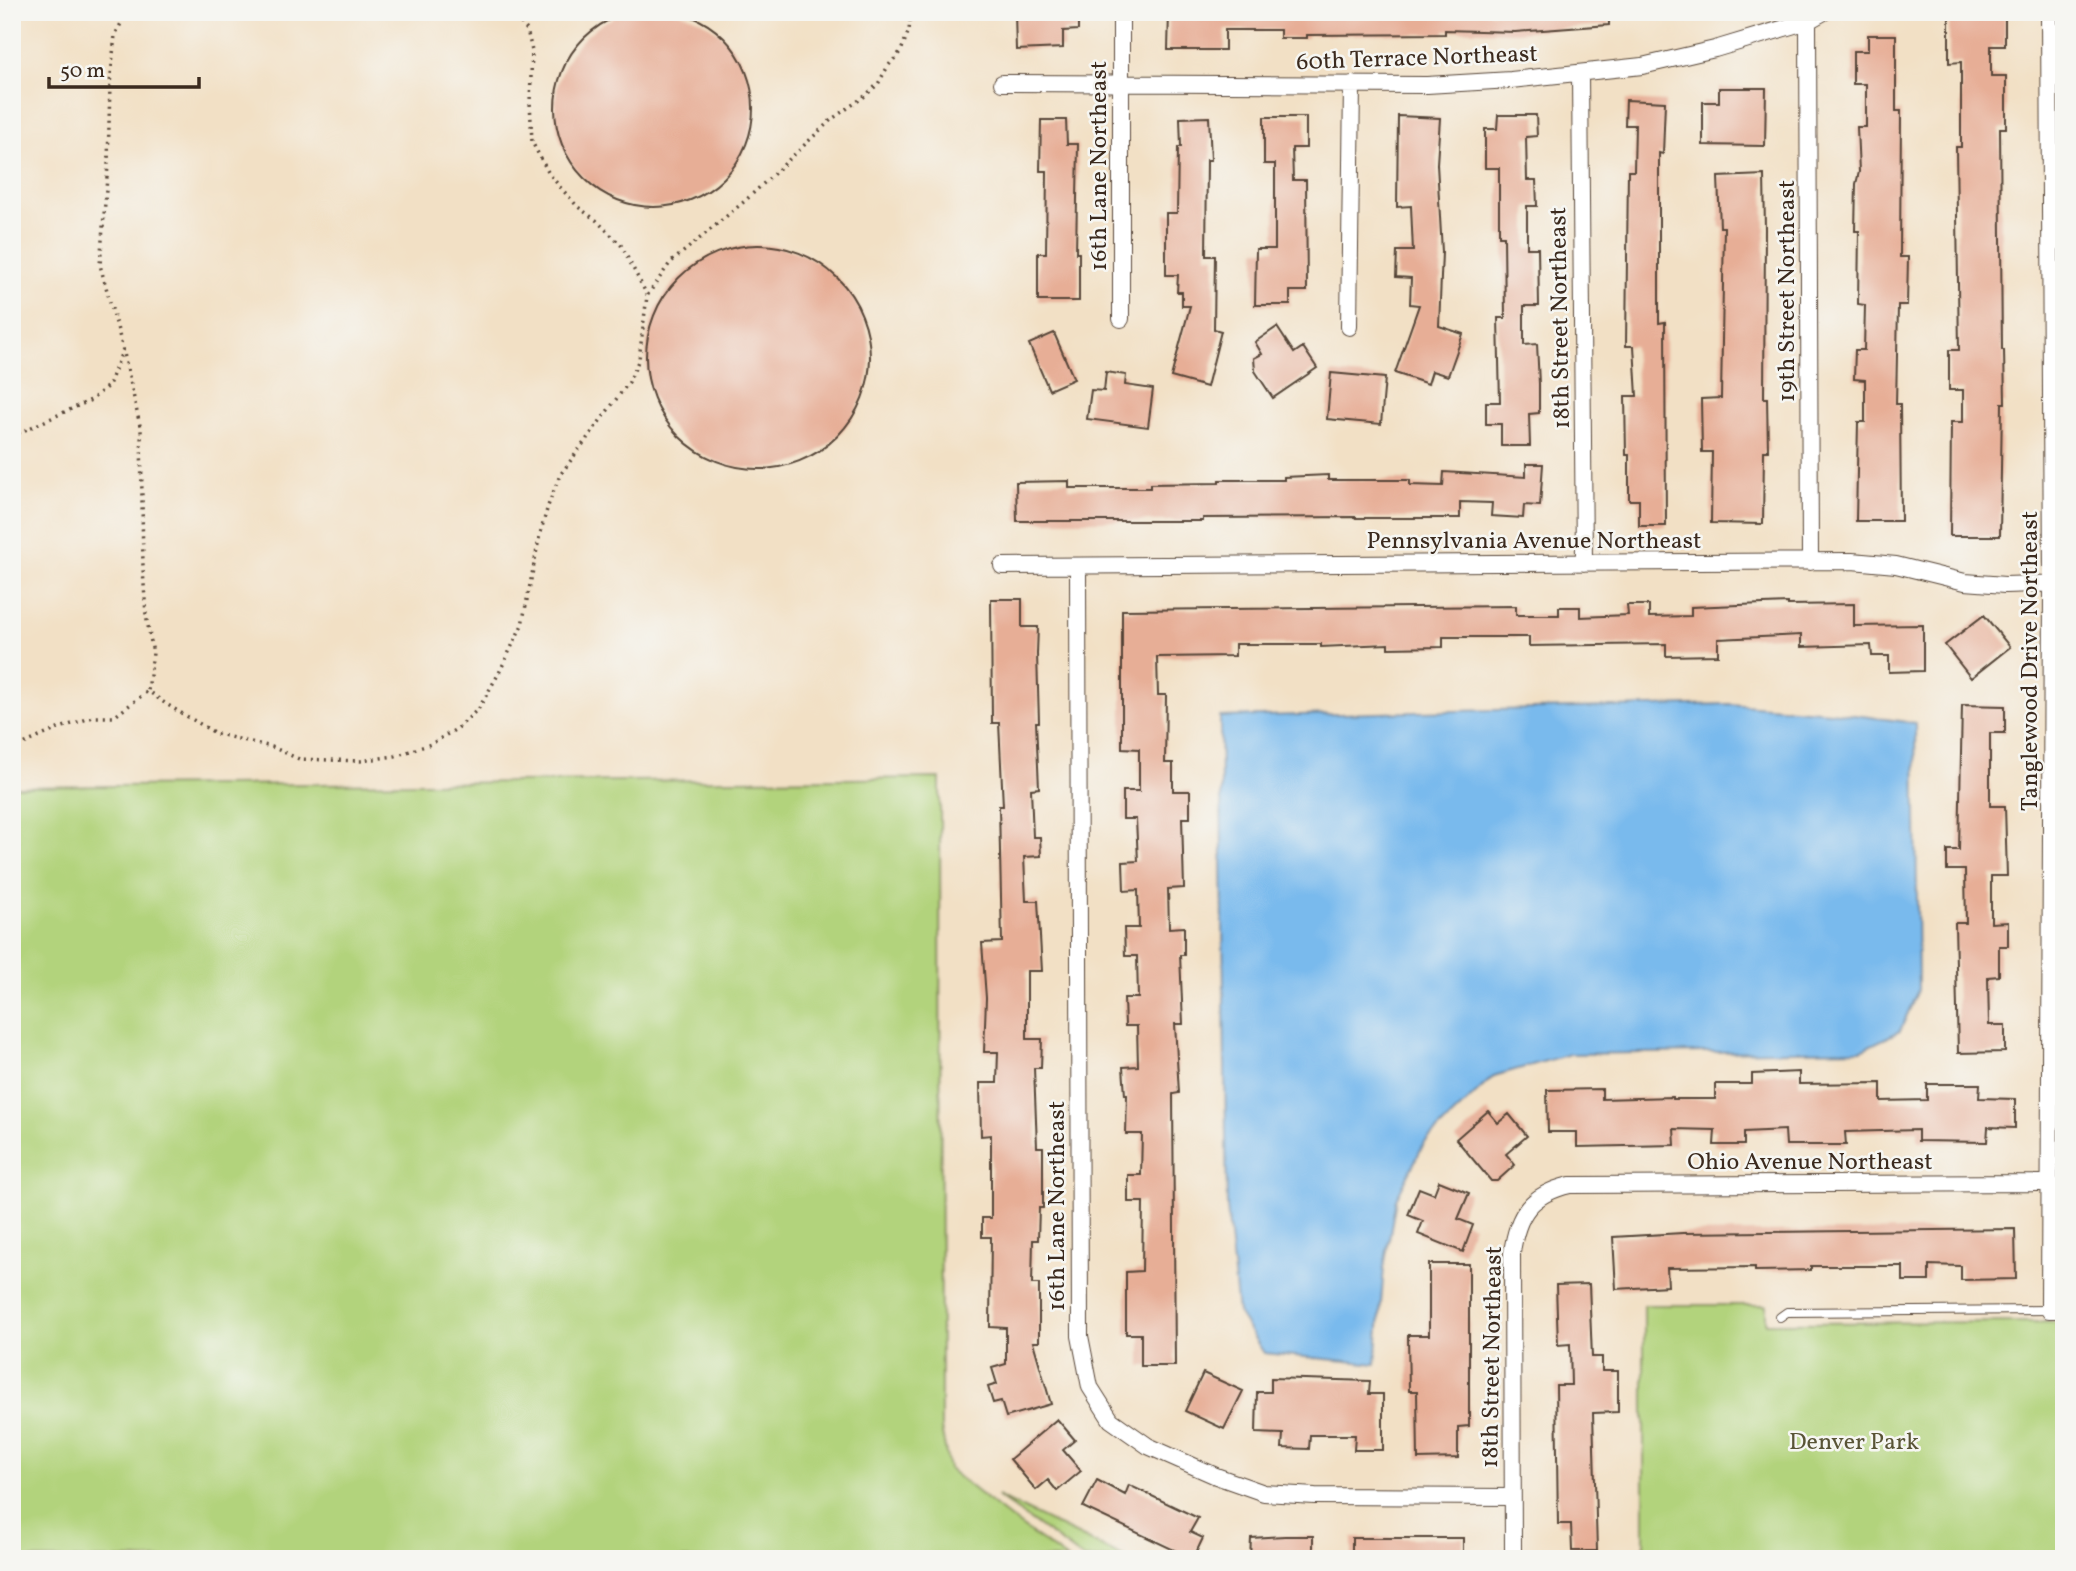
<svg xmlns="http://www.w3.org/2000/svg" width="2076" height="1571" viewBox="0 0 2076 1571" font-family="Vollkorn,serif">
<style>
.green{fill:#b2d37c;stroke:#767e4d;stroke-width:2}
.water{fill:#79baed;stroke:#5a7286;stroke-width:2}
.building{fill:#e7ae96}
.lines{fill:none;stroke-linecap:round;stroke-linejoin:round}
.lane-casing{stroke:#564537;stroke-width:10}
.street-casing{stroke:#564537;stroke-width:18}
.path{stroke:#564537;stroke-width:3.5;stroke-dasharray:2 5;stroke-linecap:butt}
.lane{stroke:#fff;stroke-width:8}
.street{stroke:#fff;stroke-width:16}
.labels{text-anchor:middle;stroke-width:5;stroke-linejoin:round;paint-order:stroke}
.street-label{font-size:24px;fill:#3b2a1e;stroke:#f6f6f2}
.park-label{font-size:24px;fill:#595436;stroke:#f6f6f2}
</style>
<rect width="100%" height="100%" fill="#f6f6f2"/>
<filter id="ink" filterUnits="userSpaceOnUse"><feTurbulence type="fractalNoise" baseFrequency=".0143" numOctaves="2"/><feDisplacementMap in="SourceGraphic" scale="14" xChannelSelector="R" yChannelSelector="G"/><feConvolveMatrix kernelMatrix="1 2 1 2 8 2 1 2 1" color-interpolation-filters="sRGB"/></filter>
<filter id="wash" filterUnits="userSpaceOnUse"><feTurbulence type="fractalNoise" baseFrequency=".00686" numOctaves="4" result="noise"/><feDisplacementMap in="SourceGraphic" scale="28" xChannelSelector="R" yChannelSelector="G"/><feGaussianBlur stdDeviation="1.57" result="paint"/><feColorMatrix in="noise" values="0 0 0 0 0 0 0 0 0 0 0 0 0 0 0 0 0 1.4 0 .05"/><feComposite in="paint" operator="in"/></filter>
<g filter="url(#wash)">
<rect width="100%" height="100%" fill="#f2e0c5"/>
<path class="green" d="M940,778l1,650 8,41 62,50 56,40h-1055v-772z
M1644,1305h122v18l298,-1v237h-420z
M997,1496l130,63h-43z"/>
<path class="water" d="M1729,704l102,8 84,11 3,267 -18,41 -39,19 -291,4 -76,22 -70,67 -28,56 -12,68 -8,97 -112,-11 -26,-40 -11,-106 -7,-490z"/>
<g id="blocks">
<path class="building" d="M555 108a99 99 0 1 1 198 0a99 99 0 1 1-198 0Z
M1015,12h63v18l-15,1v17l-47,2z
M1169,12h440v13l-94,7 -70,-2v4l-138,1v3h-27v-8h-55v20h-57z
M2005,14v32h-14v30h15v52h-6l2,222h2l1,53h-3l-2,133h-50l1,-114h12v-32h-14v-40h10l-3,-203h5v-85l-12,1v-48z
M1868,35h28v76h5l-1,146h8l-1,48h-9l-2,99h4l1,117h-45l2,-99h7v-42l-11,-1 1,-29h9l1,-45 -7,-1 1,-73h-4l1,-47 3,-12 -2,-45h9v-43h-13v-33h15z
M1719,88h47l-1,58 -62,-1v-43h16z
M1626,100l39,2 -2,52 -4,-1v170l6,-1 1,204h-27v-26h-10v-45h-3l-1,-59h12l-3,-50h-8l2,-175h6l1,-46h-10z
M1498,115h38l1,21 -11,1 1,43h9l1,26h-10v42h11l1,58h-15v39l13,-1 2,40v29l-10,1 1,32h-29v-22h-15v-22h14l-2,-84h7l-1,-82h-5v-68h-14v-39h12z
M1398,116l42,2 -3,46 5,88 -3,74 24,8 -15,42 -16,-5 -4,13 -33,-11 24,-68 -9,-1 1,-26 -15,-1 1,-26h16l-2,-45 -14,1z
M1209,117l2,43h-4l-1,96h9l-1,73 7,2 -14,56 -36,-10 19,-71h-8v-14h-5l1,-17h-12v-62h11l1,-66h3l-1,-29z
M1264,117h42v31h-14l1,32h13l1,111h-17v14h-35l1,-56h19v-85h-11z
M1041,120h25l1,24h11l-2,109h3v48h-41v-48h8l1,-82h-7z
M1764,175l1,54 -1,169h3l1,53h-4l-1,73 -52,-1 1,-71h-10l-1,-53 20,-1 3,-171h-4l-2,-50z
M646 357a112 112 0 1 1 224 0a112 112 0 1 1-224 0Z
M1277,327l17,26 9,-6 14,21 -44,30 -18,-27 -1,-13 8,-4 -7,-12z
M1054,333l20,46 -25,11 -20,-46z
M1106,372l20,3 -1,10 28,4 -5,38 -61,-8 4,-29 13,1z
M1331,373l54,5 -4,46 -54,-5z
M1526,464h17l-3,42 -16,-1 -1,13 -32,-2 1,-13 -32,-1v16h-104v-1l-153,1v3h-186l-1,-39 53,-1v7h81v-4l69,-1v-3h65v-3l44,-2v5h82v5l33,1 1,-14 82,5z
M991,599h31v28h16l-1,27 2,68h-3l3,66 -8,1 2,48h7l1,19 -17,1 2,44h12l4,70h-15v68h15l-1,29h-7l3,79h6v61h-4l-1,32h-5l-1,44h7v58h-6l18,62 -45,13 -5,-16 -8,2 -5,-16 9,-3 -5,-16 14,-4v-36l-16,-1 1,-90h-9v-19h9v-83l-10,1 -1,-53h17l1,-31h-14l2,-54 -4,-55 20,-1 -3,-136h4l-4,-83h-7z
M1788,603v2l66,-1v22l69,-1v46l-34,1v-16h-17l-1,-11 -70,2v-12l-83,4v16l-52,1v-12l-137,2v-9h-86v10l-55,1v-4l-67,3v-3h-86v12l-78,1 1,38h8l-1,68h8v28h17v27h-8l2,70 -16,1 1,39 15,-1v28h-4l3,69h-8l4,69 -6,1 2,272h-34v-32h-15v-62l16,-1 1,-69h-15v-27h13l1,-41h-16l1,-39h-2l-2,-28 15,-1 -1,-40h-12l-1,-28h14l-1,-42h-12l-1,-28h15l-1,-38 -14,1 -1,-29 15,-1 -2,-42h-13v-28h16v-42l-17,-1v-138l394,-4v9h43v-8h21v10l48,-2 -1,-10h22v12l42,-1v-9z
M1984,615l26,32 -39,31 -26,-33z
M1962,705l43,1v27h-15v73h15l2,70h-16v47l17,-1v24h-9v30l-11,1 1,48h16v27l-47,1 -3,-130h11l-1,-53h-18v-20h12z
M1799,1072v12l82,-1v18l46,-1v-16h53l-1,14 36,1v29l-27,-1 -1,15 -69,-1v-11l-73,2 1,13h-60l-1,-15 -41,2v13h-30l1,-15 -41,-1 1,16 -98,2v-15h-29l-1,-42 55,-1v10l71,-2v2h42v-15h37v-10z
M1488,1111l10,12 11,-9 18,22 -21,18 9,11 -18,16h-6l-35,-42z
M1439,1181l30,12 -11,26 15,6 -10,27 -45,-18 5,-13 -15,-6 11,-27 15,6z
M2015,1229l1,50 -55,1v-14l-32,-1v16h-26v-15h-92v4l-56,1v-4l-88,1 1,18 -52,3 -3,-52 70,-4z
M1429,1264h40v162l-11,1v31l-40,1 -1,-68h-8l-1,-56h21z
M1589,1284l3,73h10v14h16v41l-25,1 4,138h-25l-1,-27h-13l-2,-139h15l-1,-41 -12,1 -2,-60z
M1203,1373l40,18 -19,38 -39,-18z
M1271,1378l99,3 -1,13h14v56h-29l1,-15h-45l-1,14 -27,-1 1,-14 -27,-1 1,-41h14z
M1057,1419l18,21 -12,10 18,21 -24,20 -9,-11 -12,10 -26,-31z
M1097,1480l28,15 4,-10 69,33 -8,14 13,6 -10,21 -110,-52z
M1285,1536h28v23h-63l1,-21z
M1352,1538h111v21h-111z"/>
</g>
</g>
<g filter="url(#ink)">
<use href="#blocks" fill-opacity="0" stroke="#564537" stroke-width="2"/>
<g class="lines">
<g class="lane-casing">
<path id="lane" d="M1780,1317l7,-5 262,-2"/>
</g>
<g class="street-casing">
<path id="street" d="M2049,12l3,571 -3,727h15
M1808,21l2,541
M1580,74l4,489
M1002,83l425,2 84,-5 131,-14 73,-17 93,-28 16,-9
M1121,319v-307
M1349,327l3,-243
M1002,566l850,-5 44,4 69,17 40,3 59,-2
M1078,566l2,770 10,51 21,33 37,26 68,30 48,17 51,3 197,1
M1513,1559l-1,-306c5,-39 19,-59 58,-68l481,-2"/>
</g>
<path class="path" d="M127,12l-12,23 -5,49 -2,81 -8,100 23,84 18,81 2,139 3,46 7,38 -5,38 18,13 51,30 55,13 27,12 61,2 35,-5 36,-12 27,-16 21,-20 20,-35 23,-48 18,-91 8,-28 12,-31 69,-93 10,-23 8,-63 23,-33 76,-63 86,-81 33,-23 13,-12 10,-18 13,-15 8,-21 2,-18
M512,12l15,18 5,21 -2,50 2,41 16,30 12,15 18,20 18,13 25,25 26,50
M12,436l79,-36 18,-15 14,-36
M12,749l48,-21 33,-11h21l34,-26"/>
<use href="#lane" class="lane"/>
<use href="#street" class="street"/>
</g>
</g>
<g class="labels">
<g class="street-label">
<text transform="translate(1417 57) rotate(-2)" y="8">60th Terrace Northeast</text>
<text transform="translate(1098 166) rotate(-90)" y="8">16th Lane Northeast</text>
<text transform="translate(1786 291) rotate(-90)" y="8">19th Street Northeast</text>
<text transform="translate(1559 318) rotate(-91)" y="8">18th Street Northeast</text>
<text x="1534" y="548">Pennsylvania Avenue Northeast</text>
<text transform="translate(2029 661) rotate(-90)" y="8">Tanglewood Drive Northeast</text>
<text x="1810" y="1169">Ohio Avenue Northeast</text>
<text transform="translate(1056 1206) rotate(-90)" y="8">16th Lane Northeast</text>
<text transform="translate(1491 1357) rotate(-89)" y="8">18th Street Northeast</text>
</g>
<g class="park-label">
<text x="1854" y="1449">Denver Park</text>
</g>
</g>
<rect width="2076" height="1571" fill="none" stroke="#f6f6f2" stroke-width="42"/>
<path d="M49 77v10h150v-10" fill="none" stroke="#3b2a1e" stroke-width="3.5"/>
<text x="60" y="77" font-size="21" fill="#3b2a1e" stroke="#f6f6f2" stroke-width="5" paint-order="stroke">50 m</text>
</svg>
